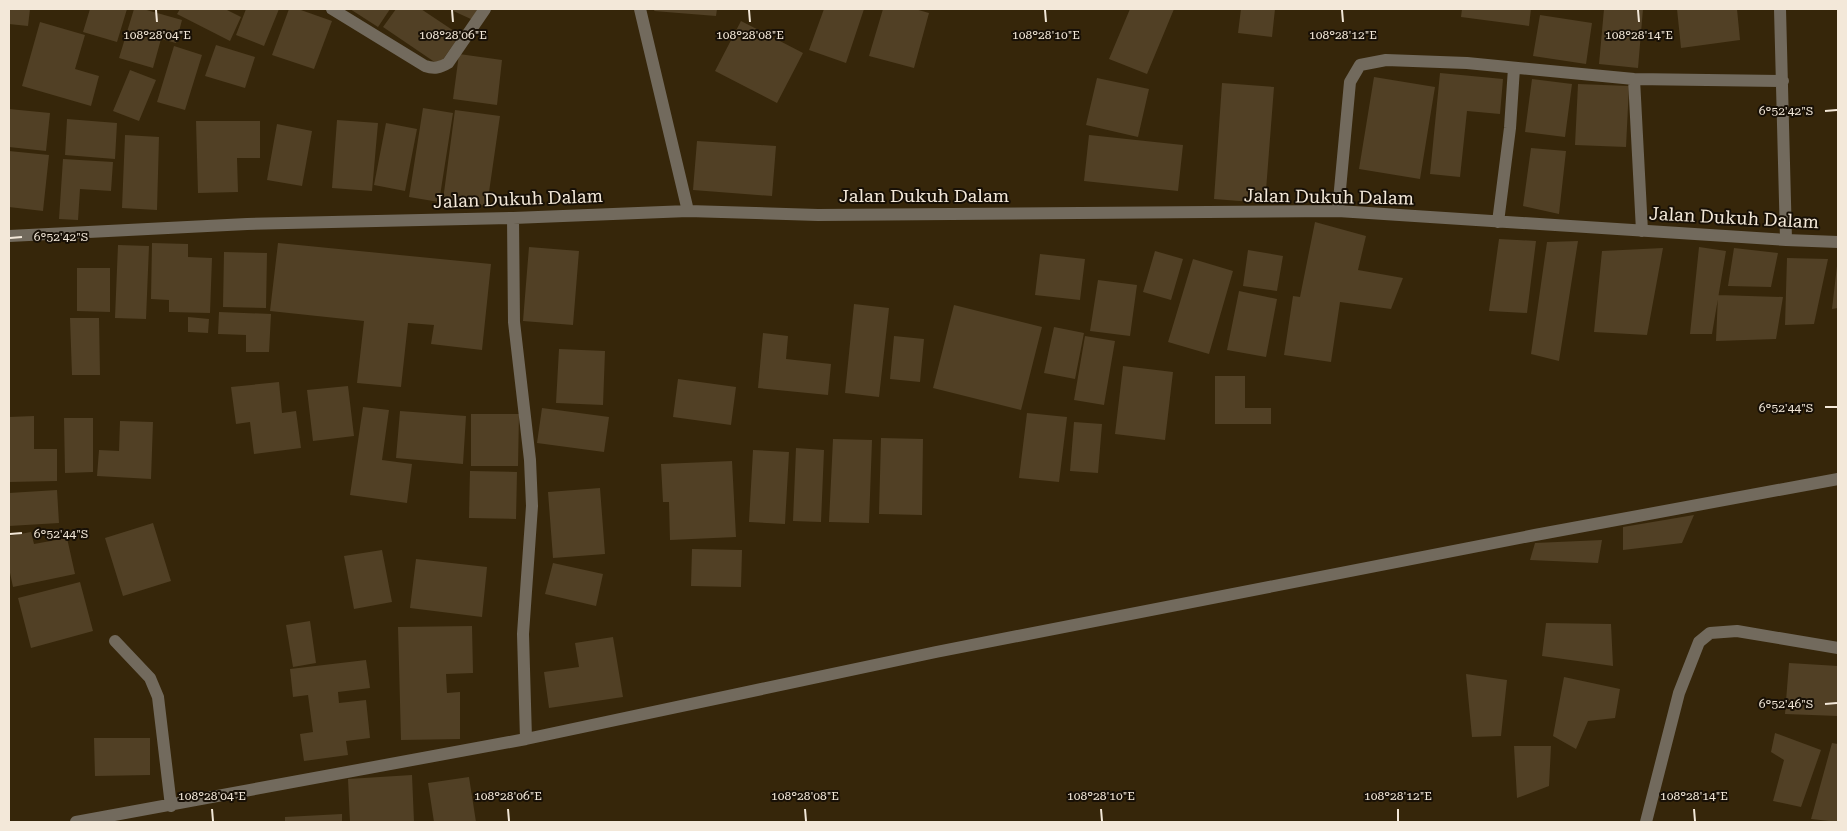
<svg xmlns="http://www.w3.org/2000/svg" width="1847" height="831" viewBox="0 0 1847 831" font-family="'Roboto Serif',serif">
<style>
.building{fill:#514025}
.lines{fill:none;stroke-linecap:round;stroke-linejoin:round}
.minor{stroke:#726a5d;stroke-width:12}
.ticks{fill:none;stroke:#f3e8d9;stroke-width:2}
.labels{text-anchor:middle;stroke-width:4;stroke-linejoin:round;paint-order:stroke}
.street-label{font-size:18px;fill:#f3e8d9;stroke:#181006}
.ticks-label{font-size:12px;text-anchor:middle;fill:#f3e8d9;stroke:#181006;stroke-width:4;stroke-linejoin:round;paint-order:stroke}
</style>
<rect width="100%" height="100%" fill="#36260a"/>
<path class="building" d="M9,9h21l-2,17 -19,-2z
M90,9h37l-10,33 -34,-10z
M134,9h9l39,11 -6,23 -15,-4 -8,29 -34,-10z
M180,9h45l16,8 -11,24 -53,-27z
M246,9h33l-15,37 -28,-11z
M289,9h9l34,12 -18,48 -42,-14z
M350,9h40l-12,18z
M396,9h25l39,26 -21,30 -56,-38z
M449,9h29l-5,11z
M655,9h62l-1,7 -62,-5z
M824,9h40l-18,54 -37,-13z
M883,9h32l14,4 -15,55 -45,-12z
M1130,9h44l-27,65 -38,-15z
M1241,9h34l-3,28 -34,-4z
M1462,9h69l-2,17 -68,-9z
M1604,9h39l-5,59 -39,-4z
M1677,9h60l3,31 -59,8z
M1540,15l52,8 -6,41 -53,-8z
M741,21l62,32 -26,50 -62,-32z
M40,22l45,13 -10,34 24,7 -8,30 -69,-20z
M216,45l39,12 -10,31 -40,-12z
M174,46l28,9 -17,55 -28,-8z
M459,54l43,6 -5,45 -44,-6z
M130,70l26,10 -17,41 -26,-10z
M1440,73l63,6 -3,35 -33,-3 -7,66 -30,-3z
M1374,77l61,10 -15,92 -61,-10z
M1097,78l52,11 -11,48 -52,-12z
M1532,79l40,5 -7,53 -40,-5z
M1222,83l52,4 -9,116 -51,-4z
M1578,84l51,2 -3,61 -51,-2z
M423,108l30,5 -14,89 -30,-5z
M9,109l41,4 -4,38 -37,-4z
M455,110l45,6 -13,90 -44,-6z
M67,119l50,4 -2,36 -50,-4z
M337,120l41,3 -6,68 -40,-3z
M196,121h64v37h-23l1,34 -40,1z
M386,123l31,6 -12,62 -31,-6z
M277,124l35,7 -10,55 -35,-6z
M125,135l34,2 -2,73 -35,-2z
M1089,135l94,10 -5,46 -94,-10z
M697,141l79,5 -4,50 -79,-6z
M1531,148l35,3 -7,63 -36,-8z
M9,151l40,4 -6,56 -34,-4z
M63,159l50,3 -2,29 -31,-2 -2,31 -19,-1z
M1315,222l51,14 -8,34 45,8 -12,31 -51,-7 -9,60 -47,-7 9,-59 7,1z
M1499,239l37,2 -9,72 -38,-2z
M1578,241l-19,120 -28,-7 16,-112z
M152,243l36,1v13l24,1 -2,55 -41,-1v-12l-18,-1z
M278,243l213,21 -9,86 -51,-6 3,-19 -26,-2 -7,64 -44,-4 7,-62 -94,-10z
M118,245l31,1 -3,73 -31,-1z
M529,247l50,4 -6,74 -50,-4z
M1699,247l27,4 -14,83h-22z
M1663,248l-16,87 -53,-3 8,-81z
M1734,248l44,5 -7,34 -43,-1z
M1248,250l35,6 -6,35 -34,-5z
M1155,251l28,8 -12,41 -28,-8z
M224,252l43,1 -1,55 -43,-1z
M1040,254l45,5 -5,41 -45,-5z
M1787,258l41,1 -14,65 -29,1z
M1193,259l40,12 -24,83 -41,-12z
M1837,266l1,42 -6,1z
M77,268h33v44l-33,-1z
M1098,280l39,5 -7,51 -40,-5z
M1239,291l38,8 -11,58 -39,-7z
M1718,295l65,2 -7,42 -60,2z
M854,304l35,4 -10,89 -34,-4z
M954,305l88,22 -21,83 -88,-22z
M219,312l52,2 -2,38h-23v-17l-28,-1z
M188,317l21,2 -1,14 -20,-1z
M70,318h29l1,57h-28z
M1054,327l30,6 -9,46 -31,-6z
M763,333l25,3 -2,23 45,5 -3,31 -70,-7z
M894,336l30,3 -4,43 -30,-3z
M1085,336l30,5 -11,64 -30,-5z
M559,349l46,2 -2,54 -47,-2z
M1123,366l50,6 -8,68 -50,-6z
M1215,376h30v32h26v16h-56z
M678,379l58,8 -5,38 -58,-8z
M279,382l3,31 14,-2 5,37 -47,6 -4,-32 -14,2 -5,-37z
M348,386l6,50 -41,5 -6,-51z
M363,407l26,3 -7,50 30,4 -5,39 -57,-8z
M542,408l67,9 -5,35 -67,-9z
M400,411l66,5 -3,48 -67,-6z
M1027,413l40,4 -8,65 -40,-4z
M471,414h48l-1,52h-47z
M34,416v33h23v32l-48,1v-65z
M64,418h29v54l-28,1z
M120,421l33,1 -2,57 -54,-3 2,-26 20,1z
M1074,422l28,2 -4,49 -28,-2z
M881,438l42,1 -1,76 -43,-1z
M833,439l39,1 -3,83 -40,-1z
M796,448l28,2 -3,72 -28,-1z
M753,450l36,2 -4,72 -36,-2z
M732,461l4,76 -66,3 -1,-38h-6l-2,-38z
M470,471l47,1 -1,47 -47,-1z
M600,488l5,66 -52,4 -5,-66z
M57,490l2,33 -50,3v-33z
M1694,515l-12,28 -59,7v-23z
M153,523l18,58 -48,15 -18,-58z
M31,532l3,12 33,-6 8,36 -62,13 -4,-19v-32z
M1602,540l-4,23 -68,-3 5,-17z
M692,549l50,1 -1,37 -50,-1z
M382,550l10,52 -38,7 -10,-53z
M416,559l71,8 -5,50 -72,-9z
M553,563l50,11 -7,32 -51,-12z
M80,582l13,49 -62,17 -13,-50z
M310,621l6,42 -23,4 -7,-42z
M1546,623l65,1 2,42 -71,-10z
M472,626l1,47 -27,1 1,19 13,-1v47l-59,1 -3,-113z
M613,637l10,60 -74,11 -5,-36 35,-5 -4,-24z
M366,660l4,28 -32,4 1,11 27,-3 4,38 -24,3 2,14 -44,6 -4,-27 13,-2 -5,-37 -15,2 -3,-28z
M1789,663l49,3v50l-53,-2z
M1466,674l41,6 -6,56 -29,1z
M1564,677l56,12 -5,29 -27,3 -12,28 -23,-13z
M1775,733l46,17 -20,57 -28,-6 11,-41 -13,-8z
M94,738h56v37l-55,1z
M1832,743l6,1v78l-27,-3z
M1514,746h37l-2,40 -32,12z
M412,775l2,47h-64l-2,-43z
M469,777l7,45h-42l-6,-39z
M342,814v8h-57v-5z"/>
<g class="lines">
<path class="minor" d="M332,9l93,57c9,3 15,2 23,-3l37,-54
M640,9l48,202
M1780,9l6,231
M1634,79l8,152
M1338,211l12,-129 10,-17 26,-5 81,3 167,16 149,2
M513,218l1,104 16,138 2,46 -9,128 3,105
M1498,222l12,-94 4,-60
M9,236l238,-12 266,-6 175,-7 130,4 520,-4 448,29 52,2
M115,641l35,37 8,19 13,109
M76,822l450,-83 410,-87 599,-117 303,-56
M1646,822l33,-129 20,-51 11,-9 27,-2 101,17"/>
</g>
<path class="ticks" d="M156,10l1,12M452,10l1,12M749,10l1,12M1045,10l1,12M1342,10l1,12M1638,10l1,12M1825,111l12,-1M10,238l12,-1M1825,407h12M10,534l12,-1M1825,704l12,-1M212,809l1,12M508,809l1,12M805,809l1,12M1101,809l1,12M1398,809v12M1694,809l1,12"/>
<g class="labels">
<g class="street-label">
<text x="924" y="202">Jalan Dukuh Dalam</text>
<text transform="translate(1329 197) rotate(1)" y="6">Jalan Dukuh Dalam</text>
<text transform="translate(518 199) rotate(-2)" y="6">Jalan Dukuh Dalam</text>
<text transform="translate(1734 218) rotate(3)" y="6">Jalan Dukuh Dalam</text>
</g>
</g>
<g class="ticks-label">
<text x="157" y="39">108°28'04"E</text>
<text x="453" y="39">108°28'06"E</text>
<text x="750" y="39">108°28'08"E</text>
<text x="1046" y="39">108°28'10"E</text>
<text x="1343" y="39">108°28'12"E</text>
<text x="1639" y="39">108°28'14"E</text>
<text x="1786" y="115">6°52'42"S</text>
<text x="61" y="241">6°52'42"S</text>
<text x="1786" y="412">6°52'44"S</text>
<text x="61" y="538">6°52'44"S</text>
<text x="1786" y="708">6°52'46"S</text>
<text x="212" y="800">108°28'04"E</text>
<text x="508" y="800">108°28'06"E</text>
<text x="805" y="800">108°28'08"E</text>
<text x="1101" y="800">108°28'10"E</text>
<text x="1398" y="800">108°28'12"E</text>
<text x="1694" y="800">108°28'14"E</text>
</g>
<rect width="1847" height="831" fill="none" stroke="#f3e8d9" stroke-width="20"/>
</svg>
